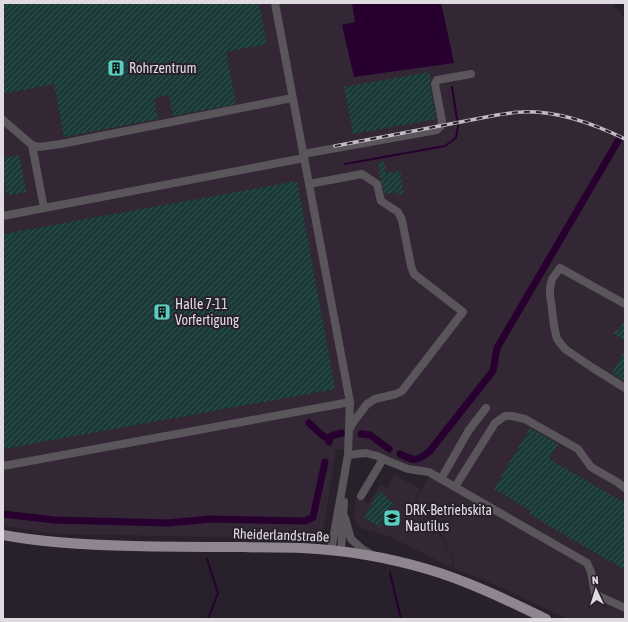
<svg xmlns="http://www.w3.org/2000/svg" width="628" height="622" viewBox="0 0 628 622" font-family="'Asap Condensed',sans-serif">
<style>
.built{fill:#332736}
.water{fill:#27002f}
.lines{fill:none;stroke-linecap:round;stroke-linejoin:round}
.stream{stroke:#27002f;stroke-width:2}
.canal{stroke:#27002f;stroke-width:7}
.building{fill:url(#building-hatch)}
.minor{stroke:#59555a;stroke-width:8}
.major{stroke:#8e8590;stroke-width:10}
.rail-casing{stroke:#c3bcc4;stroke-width:3.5}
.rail{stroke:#28202a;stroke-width:2;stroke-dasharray:6;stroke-linecap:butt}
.labels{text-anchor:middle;stroke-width:4;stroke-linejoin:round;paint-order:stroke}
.poi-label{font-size:14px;fill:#e0dae1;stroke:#28202a;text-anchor:start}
.street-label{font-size:14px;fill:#e0dae1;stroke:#28202a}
</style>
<defs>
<pattern id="building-hatch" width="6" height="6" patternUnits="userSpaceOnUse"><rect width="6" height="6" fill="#193a36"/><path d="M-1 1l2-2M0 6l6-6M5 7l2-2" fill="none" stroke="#3a5653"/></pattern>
</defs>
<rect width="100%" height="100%" fill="#28202a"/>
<path class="built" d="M3,3h349l3,19 -13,3 112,38 -13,-60h171l13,16v600h-57l-77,-36 -37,-14 -1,-10 -12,-25 -25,-34 16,-31 -24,-3 -30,-14 -42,-3 -13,85 -9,3 -10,1 -29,-2 -57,1 -160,-3 -55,-8z
M394,475l26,14 -5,11 25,35 12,24 1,9 -65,-32 -27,-8 -5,-5 -2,-9 3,-17 11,7 12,-20 7,4z"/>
<path class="water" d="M352,3h89l13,60 -100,14 -12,-52 13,-3z"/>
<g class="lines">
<path class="stream" d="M345,164l100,-18 11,-8 2,-12 -6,-39
M207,559l11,34 -10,26
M390,573l11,46"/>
<path class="canal" d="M309,423l14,13 7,3
M361,434l9,1 19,14
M329,442l2,-6 11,-3
M400,454c14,7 16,8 29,-2l64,-81 4,-23 121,-207
M3,514l51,6 114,3 42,-4 95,2 8,-4 12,-55"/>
</g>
<path class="building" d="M3,3h256l8,41 -41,8 10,52 -63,12 -4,-21 -15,3 4,21 -94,18 -10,-53 -51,10z
M429,72l2,8 -1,5 6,34 -83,15 -9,-47z
M19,155l7,37 -19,3 -4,-22v-15z
M384,162l2,11 14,-2 4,23 -6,1 -1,-3 -12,2 -4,-13 -3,-18z
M297,181l38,208 -332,60v-215z
M625,320v21l-11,-7 3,-5 2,1z
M625,351v30l-13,-8z
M530,428l28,16 -9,15 76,44v67l-96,-56 2,-3 -37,-22z
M379,491l8,5 -2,2 9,5 -14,24 -16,-9z"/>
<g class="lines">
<path class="minor" d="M275,3l75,399 -2,53 -17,96
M3,120l29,25 7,2 22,-3 231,-46
M32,145l12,63
M303,154l134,-24 4,-4 1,-5 -7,-37 2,-4 34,-6
M309,184l53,-10 15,10 4,17 17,11 4,8 9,46 3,8 49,38 -61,79 -6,3 -21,5 -8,5 -13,17 -4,7
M3,216l301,-58
M625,304l-65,-36 -8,11 -2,9v6l4,32 3,13 8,10 28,19 32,20
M348,455l18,-2 11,3 11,5 20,8 21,3 12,7 146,84 4,9 4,22 30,14
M3,466l347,-64
M441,479l28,-49 17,-22
M455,487l40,-64 10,-7h7l13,3 53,30 13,18 26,15 8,6
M361,496l22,-37
M345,518l6,21 11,10 10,6
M341,552l3,-50"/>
<path class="major" d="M3,535c43,8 86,10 129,11 38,1 75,1 112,1 19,1 39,0 58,1 41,2 84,9 125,21 41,12 80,31 119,50"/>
<g class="rail-casing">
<path id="rail" d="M335,146l162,-31c9,-1 17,-3 25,-3 35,-2 72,12 103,27"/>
</g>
<use href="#rail" class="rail"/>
</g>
<defs>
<g id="building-square" transform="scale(0.9)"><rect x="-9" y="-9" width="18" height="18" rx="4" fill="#58cebf" stroke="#28202a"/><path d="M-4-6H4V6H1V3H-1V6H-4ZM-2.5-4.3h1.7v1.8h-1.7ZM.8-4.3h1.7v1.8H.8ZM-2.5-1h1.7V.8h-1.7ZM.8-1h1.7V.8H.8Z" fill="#111"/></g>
<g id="school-square" transform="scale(0.9)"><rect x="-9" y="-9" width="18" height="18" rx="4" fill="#58cebf" stroke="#28202a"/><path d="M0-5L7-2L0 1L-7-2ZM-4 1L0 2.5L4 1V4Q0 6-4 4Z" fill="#111"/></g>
</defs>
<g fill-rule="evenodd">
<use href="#building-square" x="116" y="68"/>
<use href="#building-square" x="162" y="312"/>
<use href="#school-square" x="392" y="518"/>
</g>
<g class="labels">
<g class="poi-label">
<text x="129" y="73">Rohrzentrum</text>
<text x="175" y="309">Halle 7-11<tspan x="175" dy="16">Vorfertigung</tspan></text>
<text x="405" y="515">DRK-Betriebskita<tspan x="405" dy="16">Nautilus</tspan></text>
</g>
<g class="street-label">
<text transform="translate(281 535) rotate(2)" y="5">Rheiderlandstraße</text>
</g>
</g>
<rect width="628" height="622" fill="none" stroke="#e0dae1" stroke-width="8"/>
<g transform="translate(596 590) rotate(356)" stroke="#28202a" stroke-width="3" paint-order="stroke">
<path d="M0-3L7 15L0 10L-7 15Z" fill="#e0dae1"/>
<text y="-6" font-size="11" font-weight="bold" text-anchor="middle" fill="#e0dae1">N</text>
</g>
</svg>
